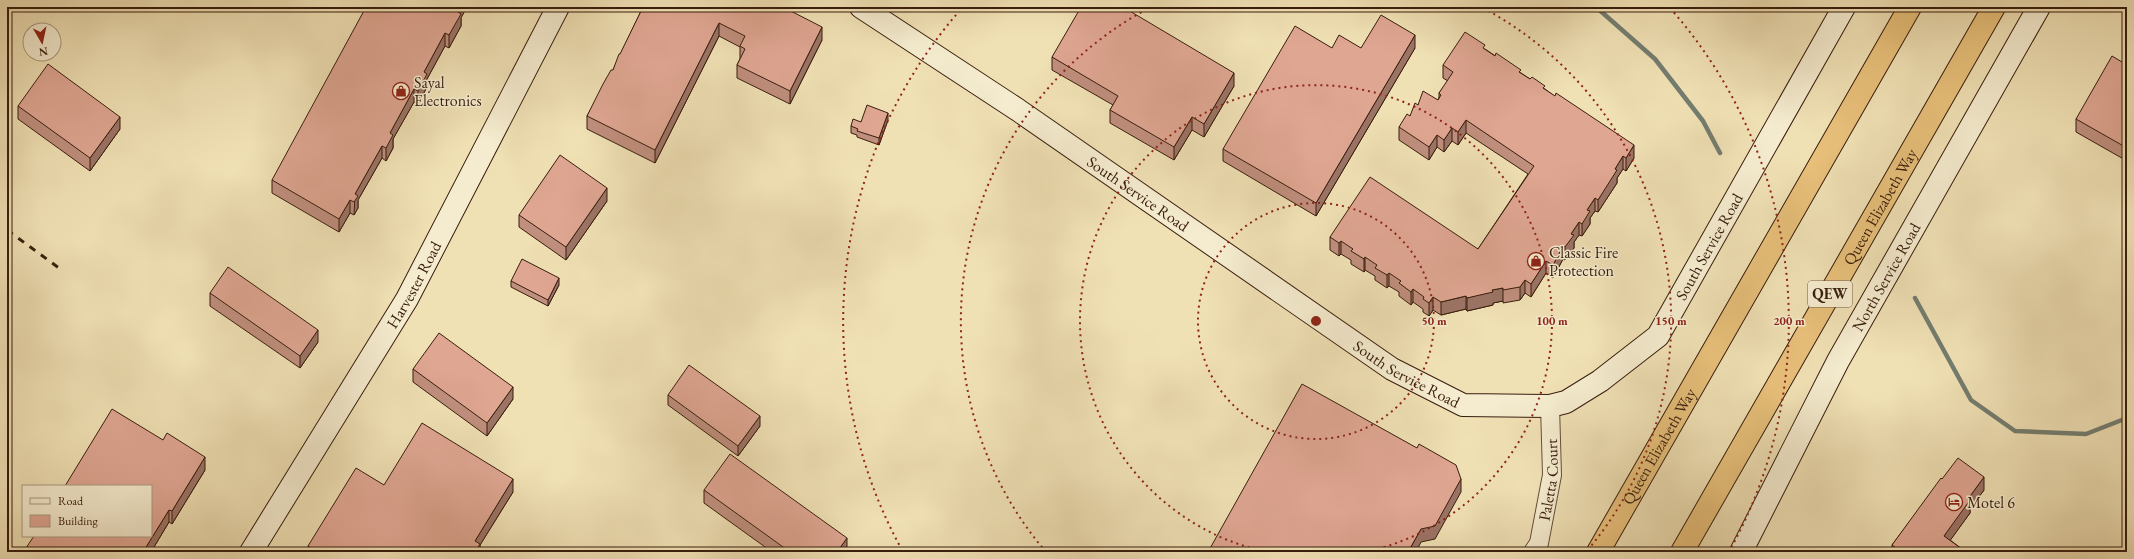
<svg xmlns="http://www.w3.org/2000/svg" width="2134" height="559" viewBox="0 0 2134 559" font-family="'EB Garamond',serif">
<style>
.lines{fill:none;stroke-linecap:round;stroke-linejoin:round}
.stream{stroke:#737d70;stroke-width:4.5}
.street-casing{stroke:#664e37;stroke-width:20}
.secondary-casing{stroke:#381d0d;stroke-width:24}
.highway-casing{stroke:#381d0d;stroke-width:24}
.street{stroke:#f5eccf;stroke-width:18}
.secondary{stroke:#f5eccf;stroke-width:22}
.highway{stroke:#e8c07a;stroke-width:22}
.rail{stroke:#381d0d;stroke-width:3;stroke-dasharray:7 7;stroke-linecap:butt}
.wall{fill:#c08f7e;stroke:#381d0d}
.shaded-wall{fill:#9c7466;stroke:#381d0d}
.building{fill:#dfa692;stroke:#381d0d}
.ring{fill:none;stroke:#8f2418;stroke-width:2;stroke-dasharray:2 4}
.labels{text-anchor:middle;stroke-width:3;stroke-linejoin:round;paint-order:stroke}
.shield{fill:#f5eccf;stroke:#715b47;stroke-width:1}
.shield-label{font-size:15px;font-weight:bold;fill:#381d0d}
.poi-label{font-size:16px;fill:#381d0d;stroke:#f5eccf;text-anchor:start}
.street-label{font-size:16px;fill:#381d0d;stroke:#f5eccf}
.centre{fill:#8f2418;stroke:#f5eccf;stroke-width:2}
.ring-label{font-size:12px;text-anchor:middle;font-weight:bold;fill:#8f2418;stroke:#f5eccf;stroke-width:3;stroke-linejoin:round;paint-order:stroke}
</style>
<rect width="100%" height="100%" fill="#f0e1b5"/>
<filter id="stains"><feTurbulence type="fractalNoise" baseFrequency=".005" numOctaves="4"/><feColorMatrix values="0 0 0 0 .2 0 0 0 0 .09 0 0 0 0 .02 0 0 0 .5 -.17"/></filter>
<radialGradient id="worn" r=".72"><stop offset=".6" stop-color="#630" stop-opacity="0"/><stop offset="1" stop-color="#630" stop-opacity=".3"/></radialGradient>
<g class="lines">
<path class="stream" d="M1596,7l59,52 48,62 17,32
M1915,298l56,102 44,31 71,3 41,-16"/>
<g class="street-casing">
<g id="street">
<path id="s1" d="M1533,552l6,-9 13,-68 -2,-69"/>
</g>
</g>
<g class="secondary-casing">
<g id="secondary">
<path id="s2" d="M861,7l157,103 374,259 71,36 87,1 16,-4 34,-21 58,-45 186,-329"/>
<path id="s3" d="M251,552l156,-253 151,-292"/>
<path id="s4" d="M1741,552l97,-191 201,-354"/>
</g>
</g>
<g class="highway-casing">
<g id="highway">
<path id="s5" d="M1598,552l312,-545"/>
<path id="s6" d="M1682,552l312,-545"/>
</g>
</g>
<use href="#street" class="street"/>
<use href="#secondary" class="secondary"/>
<use href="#highway" class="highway"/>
<path class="rail" d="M7,230l52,38"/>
</g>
<path class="wall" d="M643,7l179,33 -32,64 -53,-26v-13l3,-6v-12l-21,-11 -64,127 -68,-34v-13l26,-46z
M461,18v8l-12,22 -4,-2 -18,33v8l-9,17 -4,-2 -21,37v9l-7,13 -4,-3 -24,42v8l-4,7 -4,-2 -11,19 -67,-39v-13z
M1361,48h54l-99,168 -93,-55v-12z
M1485,49l60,40 89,69 -8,13 -3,-2 -6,9v5l-19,29 -3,-1 -5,7v6l-8,12 -3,-1 -5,7v6l-9,12 -2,-1 -10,19 -7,-5 -15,24 -6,-4 -5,7 -17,3v-2l-10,2v2l-26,6 -1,-2 -25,6 -8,-5 -4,6 -6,-4v-3l-10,-7 -2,3 -12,-9v-4l-10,-6 -2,2 -12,-8v-4l-10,-6 -1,2 -13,-8v-4l-10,-6 -2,2 -9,-6v-13l148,12 50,-75 -62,-41 -8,12 -6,-4 -8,11 -7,-5 -8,13 -30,-20v-13l11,-11 8,-11 20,-5 1,-3v-4l9,-12 -5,-3v-13z
M1052,57l182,29 -30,51 -12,-7 -18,30 -64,-37v-13l3,-5 -61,-35z
M2127,65v96l-51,-29v-13z
M18,106l102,23 -30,42 -72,-52z
M888,120l-9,25 -22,-8v-2l-6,-2v-7l10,-4z
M607,201l-41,59 -47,-33v-12z
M511,281l48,4 -11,21 -37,-19z
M210,293l108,49 -18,26 -90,-62z
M413,369l100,30 -26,37 -74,-54z
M668,395l92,31 -22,30 -70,-51z
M205,470l-33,54 -3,-2 -18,30h-125v-4l125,-62z
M1942,479l42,11 -14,19v4l-20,27 16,12h-74v-7z
M384,485l129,7 -33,53v7h-172v-6z
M704,490l143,61v1h-75l-68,-49z"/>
<path class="shaded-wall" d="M460,7h7l-6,11v8l-12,22v-13l9,-23z
M719,23v13l-64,127v-13z
M822,27v13l-32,64v-13z
M445,33v13l-18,33v8l-9,17v-13l6,-19z
M1415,35v13l-99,168v-13z
M1234,73v13l-30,51v-13z
M414,89v13l-21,37v9l-7,13v-13l4,-15z
M888,113v7l-9,25v-7z
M120,117v12l-30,42v-13z
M1192,117v13l-18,30v-13z
M1466,120v13l-8,12v-13z
M1452,128v13l-8,11v-12z
M1437,135v12l-8,13v-13z
M1634,145v13l-8,13v-13z
M382,146v12l-24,42v8l-4,7 1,-21z
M1623,156v13l-6,9v5l-19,29v-12l17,-31z
M607,188v13l-41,59v-13z
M1595,198v13l-5,7v6l-8,12v-12l5,-14z
M350,200v13l-11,19v-13z
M1579,222v13l-5,7v6l-9,12v-13l6,-13z
M1341,241v13l-2,2v-13z
M1563,246v13l-10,19v-13z
M1365,257v13l-1,2v-13z
M1546,261v12l-15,24v-13z
M1389,273v13l-2,2v-13z
M559,278v7l-11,21v-6z
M1525,280v13l-5,7v-13z
M1503,288v13l-10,2v2l-26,6v-13l25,-8z
M1413,289v13l-2,3v-13z
M1466,296v13l-25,6v-13z
M1433,297v13l-4,6v-13z
M318,330v12l-18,26v-12z
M513,387v12l-26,37v-13z
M760,416v10l-22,30v-10z
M205,457v13l-33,54v-13z
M1984,477v13l-14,19v4l-26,36v-13l24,-37z
M513,479v13l-33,53v7h-5v-11z
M1461,479v13l-26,47 -14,3 -5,10h-8l13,-23z
M169,510v12l-18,30h-8z
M847,538v14h-10z"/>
<path class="building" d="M366,7h94l-2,5 3,2 -12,21 -4,-2 -21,39 3,2 -9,17 -4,-2 -24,44 3,2 -7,13 -4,-2 -27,48 3,2 -4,6 -4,-2 -11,19 -67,-39z
M643,7h140l39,20 -32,64 -53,-26 8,-16 -5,-3 5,-10 -26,-13 -64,127 -68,-34 16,-32 8,-14h2l6,-16h1z
M1081,7h42l111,66 -30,51 -12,-7 -18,30 -64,-37 8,-14 -66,-39z
M1381,15l34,20 -99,168 -93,-54 72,-123 37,22 7,-13 22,13z
M1465,32l20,13 -2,3 12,8 1,-3 25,17 -2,2 11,7 2,-2 13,9 -2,2 12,8 1,-3 78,52 -8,13 -3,-2 -8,13 2,1 -19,30 -3,-2 -8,12 3,1 -8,13 -3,-2 -8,12 3,1 -9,12 -2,-1 -10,19 -7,-4 -15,23 -6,-4 -5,7 -17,3v-2l-11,2 1,2 -26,6 -1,-2 -25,6 -8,-5 -4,6 -6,-4 1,-2 -11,-8 -2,3 -12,-9 2,-2 -12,-8 -2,2 -12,-7 2,-3 -12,-8 -1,2 -13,-8 2,-2 -12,-8 -2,2 -9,-6 40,-60 108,72 56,-83 -68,-46 -8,12 -6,-4 -8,12 -7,-5 -8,12 -30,-20 8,-13 3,2 5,-13 3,2 5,-14 15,9 3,-5 -2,-2 14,-21 -10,-7z
M2112,56l15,9v83l-51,-29z
M48,64l72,53 -30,41 -72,-52z
M867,105l21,8 -9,25 -22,-7 1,-2 -7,-3 2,-7 8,3z
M560,155l47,33 -41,59 -47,-32z
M522,259l37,19 -11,22 -37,-19z
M228,267l90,63 -18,26 -90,-63z
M439,333l74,54 -26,36 -74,-54z
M689,365l71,51 -22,30 -70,-51z
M1302,384l115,64 2,-4 37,21 5,14 -26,47 -14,3 -13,23h-200z
M112,409l51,31 4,-7 38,24 -33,54 -3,-1 -26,42h-111l-6,-4 8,-12h117v-50h-86z
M422,423l91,56 -38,62 5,3 -5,8h-157l-10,-6 48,-78 28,17z
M730,454l117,84 -10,14h-47l-86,-62z
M1958,458l26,19 -16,22 2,1 -26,36 22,16h-64l-10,-7 49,-67 1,1z"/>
<g class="ring">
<circle cx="1316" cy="321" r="118"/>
<path d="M1267 552A236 236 0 1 1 1365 552"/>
<path d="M1046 552A355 355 0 0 1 1149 8M1483 8A355 355 0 0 1 1586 552"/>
<path d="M902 550A473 473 0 0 1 962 8M1670 8A473 473 0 0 1 1730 550"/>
</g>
<defs>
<g id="shop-ring" transform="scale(0.9)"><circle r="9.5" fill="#f5eccf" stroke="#8f2418" stroke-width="1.5"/><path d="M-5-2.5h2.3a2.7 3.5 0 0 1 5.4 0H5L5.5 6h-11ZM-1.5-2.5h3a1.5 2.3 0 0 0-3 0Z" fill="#8f2418"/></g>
<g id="hotel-ring" transform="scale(0.9)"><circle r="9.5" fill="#f5eccf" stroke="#8f2418" stroke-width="1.5"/><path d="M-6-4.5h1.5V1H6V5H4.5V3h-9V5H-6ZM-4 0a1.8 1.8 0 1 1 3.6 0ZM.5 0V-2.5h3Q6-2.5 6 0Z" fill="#8f2418"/></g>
</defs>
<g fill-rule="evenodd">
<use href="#shop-ring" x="401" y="91"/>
<use href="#shop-ring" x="1536" y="261"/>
<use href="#hotel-ring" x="1954" y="502"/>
</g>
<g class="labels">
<rect class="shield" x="1808" y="281" width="44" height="26" rx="3"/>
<g class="shield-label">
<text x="1830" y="299">QEW</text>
</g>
<g class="poi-label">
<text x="414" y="88">Sayal<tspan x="414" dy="18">Electronics</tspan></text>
<text x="1549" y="258">Classic Fire<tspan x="1549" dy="18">Protection</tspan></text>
<text x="1967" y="508">Motel 6</text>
</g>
<g class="street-label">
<text dy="6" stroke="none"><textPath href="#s2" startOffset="334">South Service Road</textPath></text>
<text dy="6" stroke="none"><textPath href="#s6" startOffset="398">Queen Elizabeth Way</textPath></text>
<text dy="6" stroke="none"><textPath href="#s2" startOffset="1042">South Service Road</textPath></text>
<text dy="6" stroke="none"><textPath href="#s4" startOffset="311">North Service Road</textPath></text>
<text dy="6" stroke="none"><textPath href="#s3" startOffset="313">Harvester Road</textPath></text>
<text dy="6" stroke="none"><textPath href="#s2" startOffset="658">South Service Road</textPath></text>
<text dy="6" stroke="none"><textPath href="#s5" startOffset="122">Queen Elizabeth Way</textPath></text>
<text dy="6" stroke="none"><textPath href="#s1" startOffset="75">Paletta Court</textPath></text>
</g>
</g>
<circle cx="1316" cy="321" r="6" class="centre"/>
<g class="ring-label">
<text x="1434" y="325">50 m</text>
<text x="1552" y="325">100 m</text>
<text x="1671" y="325">150 m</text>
<text x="1789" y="325">200 m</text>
</g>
<rect width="2134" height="559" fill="none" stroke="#f0e1b5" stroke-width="24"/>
<rect x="8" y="8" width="2118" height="543" fill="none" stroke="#381d0d" stroke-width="2"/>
<rect x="12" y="12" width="2110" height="535" fill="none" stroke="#381d0d"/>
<rect x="22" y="485" width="130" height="52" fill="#f5eccf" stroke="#a99981"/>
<rect x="30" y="498" width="20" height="6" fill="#f5eccf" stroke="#a99981"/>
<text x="58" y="505" font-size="12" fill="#381d0d">Road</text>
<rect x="30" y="515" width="20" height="12" fill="#dfa692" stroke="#a99981"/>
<text x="58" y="525" font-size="12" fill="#381d0d">Building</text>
<g transform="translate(42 42) rotate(171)"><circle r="19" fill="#f5eccf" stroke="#a99981"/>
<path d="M0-3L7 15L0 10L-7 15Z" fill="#8f2418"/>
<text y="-6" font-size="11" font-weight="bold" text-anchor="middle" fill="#381d0d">N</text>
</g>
<rect width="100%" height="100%" filter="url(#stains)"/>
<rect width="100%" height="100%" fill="url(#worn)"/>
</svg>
